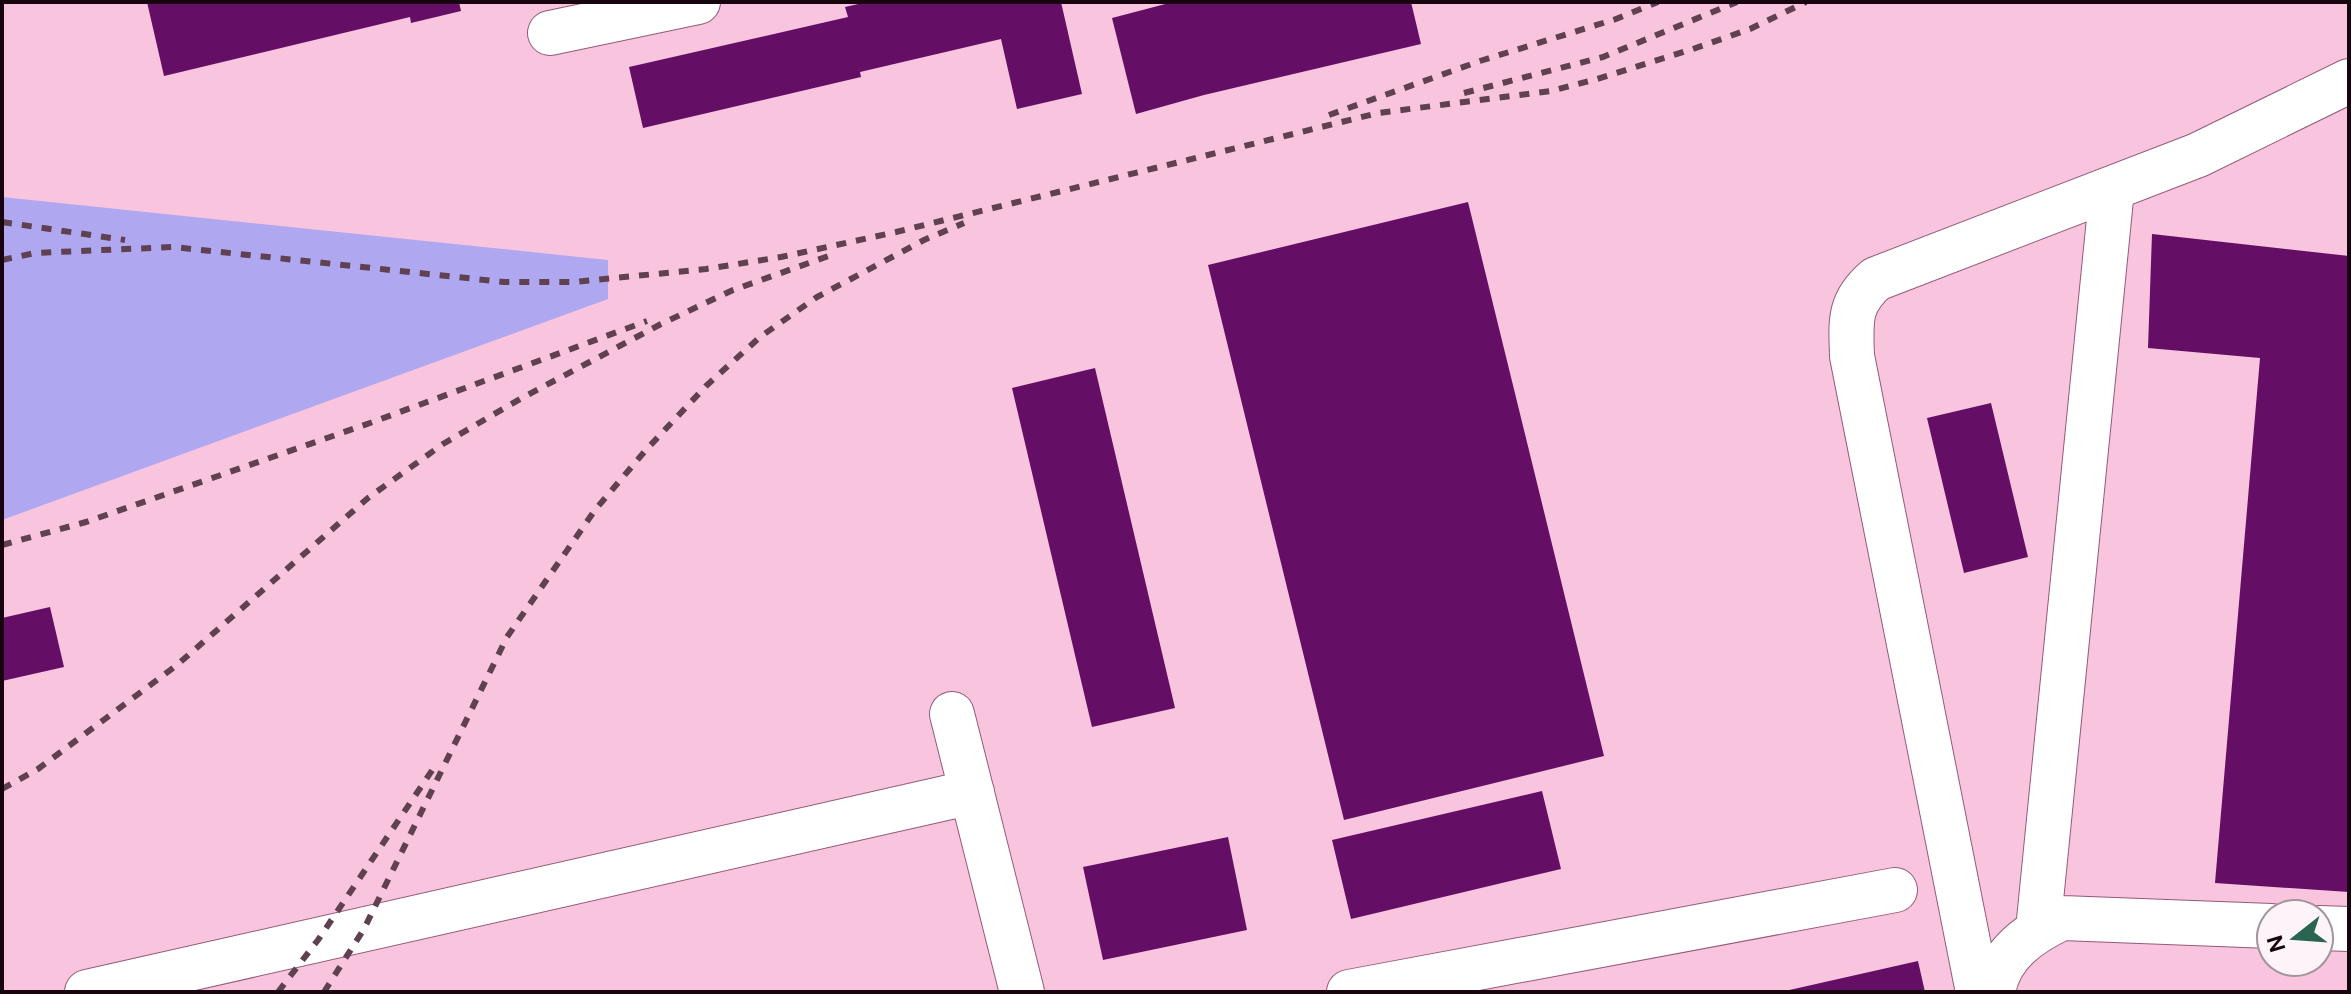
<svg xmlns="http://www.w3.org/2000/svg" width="2351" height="994" viewBox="0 0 2351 994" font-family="'DM Sans',sans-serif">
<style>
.green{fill:#afa8f1}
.building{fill:#650e66}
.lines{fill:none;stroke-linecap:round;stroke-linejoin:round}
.minor-casing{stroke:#945a79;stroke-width:46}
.minor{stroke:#fff;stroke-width:44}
.rail{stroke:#604151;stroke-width:6;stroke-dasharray:10 10;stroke-linecap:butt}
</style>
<rect width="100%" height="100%" fill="#f9c4de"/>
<path class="green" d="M2,197l606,63v39l-606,221z"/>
<path class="building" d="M147,2h312l2,9 -50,12 -1,-6 -246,59z
M867,2h194l21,92 -65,15 -16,-70 -141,33 1,5 -218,51 -14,-61 219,-50 -3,-10z
M1173,2h238l10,42 -217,51 -68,19 -24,-96z
M1468,202l136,554 -260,64 -136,-555z
M2152,234l197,22v636l-134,-9 45,-525 -112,-10z
M1095,368l80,340 -83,19 -80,-339z
M1991,403l37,154 -64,16 -37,-155z
M50,607l14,60 -62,14v-63z
M1542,791l19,78 -210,50 -19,-79z
M1228,837l19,93 -144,30 -20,-93z
M1918,961l7,31h-140v-1z"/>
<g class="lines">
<g class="minor-casing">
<path id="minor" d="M550,33l148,-31
M952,714l70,278
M2319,928l30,1
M2038,930l74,-741
M87,992l885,-200
M1349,992l546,-102
M1978,992l-126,-636c-1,-34 -4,-53 24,-77l322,-124 151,-74
M1993,992c6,-38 37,-59 69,-74l209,8"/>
</g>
<use href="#minor" class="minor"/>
<path class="rail" d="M1464,93l139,-36 134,-55
M1329,115l151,-54 136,-42 42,-17
M2,222l123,18
M2,260l33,-7 138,-6 331,35h70l132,-13 75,-12 115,-25 482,-119 173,-22 46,-12 96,-30 57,-20 56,-27
M2,545l84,-23 284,-99 277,-102
M2,789l36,-20 139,-104 191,-167 75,-54 77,-45 141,-75 72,-34 104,-37
M278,992l40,-52 115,-171
M324,992l40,-63 143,-292 88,-127 50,-59 61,-65 54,-49 57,-40 107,-57 40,-17"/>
</g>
<rect width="2351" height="994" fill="none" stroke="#18040f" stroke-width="8"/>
<g transform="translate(2295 938) rotate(253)"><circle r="38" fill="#fcf4f8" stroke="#a1949b" stroke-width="2"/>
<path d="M0-6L14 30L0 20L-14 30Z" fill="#296551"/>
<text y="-12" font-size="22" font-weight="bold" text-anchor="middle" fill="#18040f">N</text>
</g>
</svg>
